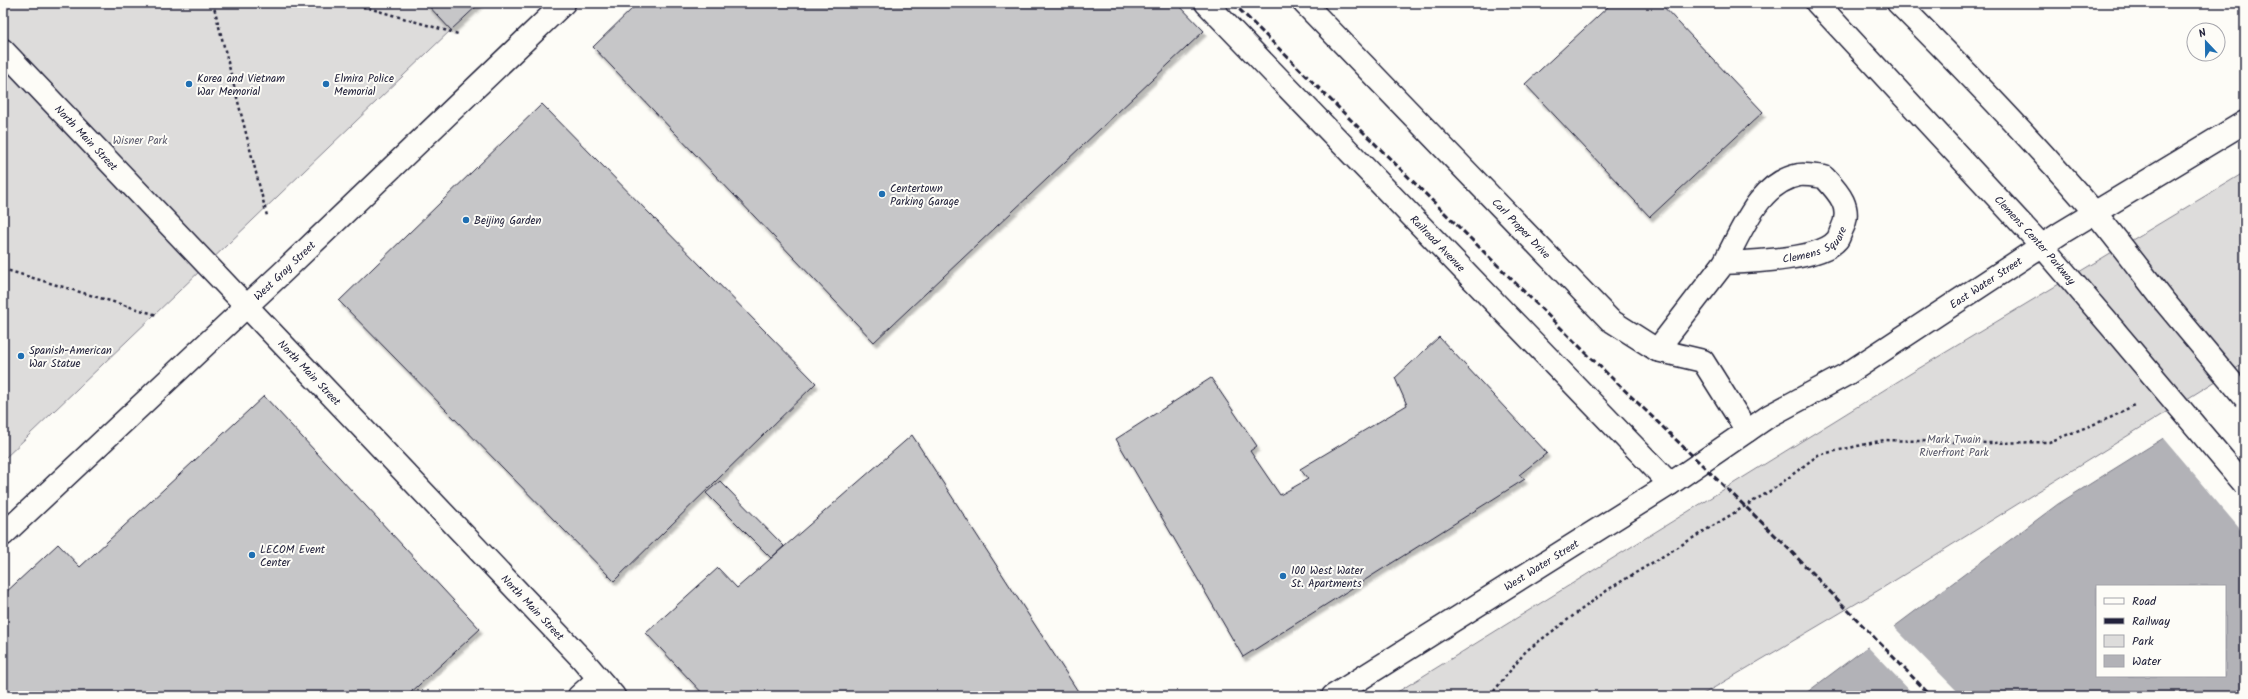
<svg xmlns="http://www.w3.org/2000/svg" width="2248" height="699" viewBox="0 0 2248 699" font-family="Kalam,sans-serif">
<style>
.green{fill:#dddcdb;stroke:#807f8b}
.water{fill:#b2b2b7;stroke:#787885;fill-rule:evenodd}
.pier{fill:#fdfcf7}
.building{fill:#c6c6c8;stroke:#22223b;filter:url(#shadow)}
.lines{fill:none;stroke-linecap:round;stroke-linejoin:round}
.service-casing{stroke:#22223b;stroke-width:25}
.minor-casing{stroke:#22223b;stroke-width:25}
.primary-casing{stroke:#22223b;stroke-width:25}
.path{stroke:#22223b;stroke-width:2.5;stroke-dasharray:3 3;stroke-linecap:butt}
.service{stroke:#fdfcf7;stroke-width:22}
.minor{stroke:#fdfcf7;stroke-width:22}
.primary{stroke:#fdfcf7;stroke-width:22}
.rail{stroke:#22223b;stroke-width:3;stroke-dasharray:6 3;stroke-linecap:butt}
.primary-bridge-casing{stroke:#22223b;stroke-width:25;stroke-linecap:butt}
.primary-bridge{stroke:#fdfcf7;stroke-width:22}
.poi-dot{fill:#1f6fb2;stroke:#fdfcf7;stroke-width:1.5}
.labels{text-anchor:middle;stroke-width:4;stroke-linejoin:round;paint-order:stroke}
.poi-label{font-size:11px;fill:#22223b;stroke:#fdfcf7;text-anchor:start}
.street-label{font-size:11px;fill:#22223b;stroke:#fdfcf7}
.park-label{font-size:11px;fill:#5a5a6b;stroke:#fdfcf7}
</style>
<defs>
<filter id="shadow"><feDropShadow dx="2.5" dy="4.5" stdDeviation="1" flood-color="#0004"/></filter>
</defs>
<rect width="100%" height="100%" fill="#fdfcf7"/>
<filter id="ink" filterUnits="userSpaceOnUse"><feTurbulence type="fractalNoise" baseFrequency=".025" numOctaves="2"/><feDisplacementMap in="SourceGraphic" scale="8" xChannelSelector="R" yChannelSelector="G"/><feConvolveMatrix kernelMatrix="1 2 1 2 8 2 1 2 1" color-interpolation-filters="sRGB"/></filter>
<g filter="url(#ink)">
<path class="green" d="M3,3h426l24,25 -450,432z
M2245,172v191l-361,224 -184,109h-309l522,-324z"/>
<path class="water" d="M2245,387v309h-443l256,-192zM2097,586h128v90h-128z"/>
<path class="pier" d="M2245,385v150l-83,-98z
M1893,626l69,70h-47l-49,-51z"/>
<path class="building" d="M426,3h54l-29,27z
M638,3h539l27,28 -330,311 -281,-295z
M1612,3h48l103,109 -113,105 -125,-133z
M542,104l274,279 -202,198 -275,-280z
M1439,337l108,116 -28,22 6,4 -282,178 -127,-218 95,-61 46,68 -7,5 30,44 28,-16 -8,-10 107,-64 -12,-27z
M264,396l216,233 -73,67h-404v-101l55,-51 22,23z
M912,435l169,261h-376l-59,-63 72,-65 19,20z
M720,481l64,65 -13,12 -65,-65z"/>
<g class="lines">
<g class="service-casing">
<g id="service">
<path id="s1" d="M1657,350l67,-87c25,-1 97,-3 113,-23 2,-2 3,-7 5,-11 11,-22 -4,-37 -18,-52 -8,-1 -18,-3 -25,-2 -41,8 -57,56 -75,88"/>
<path d="M579,696l19,-17"/>
</g>
</g>
<g class="minor-casing">
<g id="minor">
<path id="s2" d="M1206,3l464,481"/>
<path id="s3" d="M1304,3l306,317 47,30 46,11 44,70"/>
<path id="s4" d="M3,535l281,-264 280,-268"/>
</g>
</g>
<g class="primary-casing">
<g id="primary">
<path id="s5" d="M1817,3l225,243 73,85"/>
<path d="M1898,3c68,68 135,137 197,210 24,28 46,59 69,88"/>
<path id="s6" d="M3,50l579,609 32,37"/>
<path id="s7" d="M1333,696l337,-212 99,-68 78,-42 214,-141 184,-111"/>
</g>
</g>
<path class="path" d="M213,3l54,213
M351,3l107,31
M3,269l154,46
M1490,696l36,-45 83,-62 166,-101 43,-33 66,-15 103,3 62,-1 63,-25 24,-13"/>
<use href="#service" class="service"/>
<use href="#minor" class="minor"/>
<use href="#primary" class="primary"/>
<path class="rail" d="M1233,3l354,351 193,186 151,156"/>
<g class="primary-bridge-casing">
<path id="primary-bridge" d="M2164,301l81,97
M2115,331l130,154"/>
</g>
<use href="#primary-bridge" class="primary-bridge"/>
</g>
</g>
<g class="poi-dot">
<circle cx="189" cy="84" r="4"/>
<circle cx="326" cy="84" r="4"/>
<circle cx="882" cy="194" r="4"/>
<circle cx="466" cy="220" r="4"/>
<circle cx="21" cy="356" r="4"/>
<circle cx="252" cy="555" r="4"/>
<circle cx="1283" cy="576" r="4"/>
</g>
<g class="labels">
<g class="poi-label">
<text x="197" y="82">Korea and Vietnam<tspan x="197" dy="13">War Memorial</tspan></text>
<text x="334" y="82">Elmira Police<tspan x="334" dy="13">Memorial</tspan></text>
<text x="890" y="192">Centertown<tspan x="890" dy="13">Parking Garage</tspan></text>
<text x="474" y="224">Beijing Garden</text>
<text x="29" y="354">Spanish-American<tspan x="29" dy="13">War Statue</tspan></text>
<text x="260" y="553">LECOM Event<tspan x="260" dy="13">Center</tspan></text>
<text x="1291" y="574">100 West Water<tspan x="1291" dy="13">St. Apartments</tspan></text>
</g>
<g class="street-label">
<text dy="4" stroke="none"><textPath href="#s6" startOffset="121">North Main Street</textPath></text>
<text dy="4" stroke="none"><textPath href="#s3" startOffset="313">Carl Proper Drive</textPath></text>
<text dy="4" stroke="none"><textPath href="#s5" startOffset="322">Clemens Center Parkway</textPath></text>
<text dy="4" stroke="none"><textPath href="#s1" startOffset="205">Clemens Square</textPath></text>
<text dy="4" stroke="none"><textPath href="#s2" startOffset="334">Railroad Avenue</textPath></text>
<text dy="4" stroke="none"><textPath href="#s4" startOffset="386">West Gray Street</textPath></text>
<text dy="4" stroke="none"><textPath href="#s7" startOffset="773">East Water Street</textPath></text>
<text dy="4" stroke="none"><textPath href="#s6" startOffset="445">North Main Street</textPath></text>
<text dy="4" stroke="none"><textPath href="#s7" startOffset="246">West Water Street</textPath></text>
<text dy="4" stroke="none"><textPath href="#s6" startOffset="769">North Main Street</textPath></text>
</g>
<g class="park-label">
<text x="140" y="144">Wisner Park</text>
<text x="1954" y="443">Mark Twain<tspan x="1954" dy="13">Riverfront Park</tspan></text>
</g>
</g>
<rect width="2248" height="699" fill="none" stroke="#fdfcf7" stroke-width="16"/>
<rect x="8" y="8" width="2232" height="683" fill="none" stroke="#22223b" stroke-width="1.5" filter="url(#ink)"/>
<rect x="2096" y="585" width="130" height="92" fill="#fdfcf7" stroke="#a5a5ac"/>
<rect x="2104" y="598" width="20" height="6" fill="#fdfcf7" stroke="#a5a5ac"/>
<text x="2132" y="605" font-size="12" fill="#22223b">Road</text>
<rect x="2104" y="618" width="20" height="6" fill="#22223b" stroke="#a5a5ac"/>
<text x="2132" y="625" font-size="12" fill="#22223b">Railway</text>
<rect x="2104" y="635" width="20" height="12" fill="#dddcdb" stroke="#a5a5ac"/>
<text x="2132" y="645" font-size="12" fill="#22223b">Park</text>
<rect x="2104" y="655" width="20" height="12" fill="#b2b2b7" stroke="#a5a5ac"/>
<text x="2132" y="665" font-size="12" fill="#22223b">Water</text>
<g transform="translate(2206 42) rotate(338)"><circle r="19" fill="#fdfcf7" stroke="#a5a5ac"/>
<path d="M0-3L7 15L0 10L-7 15Z" fill="#1f6fb2"/>
<text y="-6" font-size="11" font-weight="bold" text-anchor="middle" fill="#22223b">N</text>
</g>
</svg>
